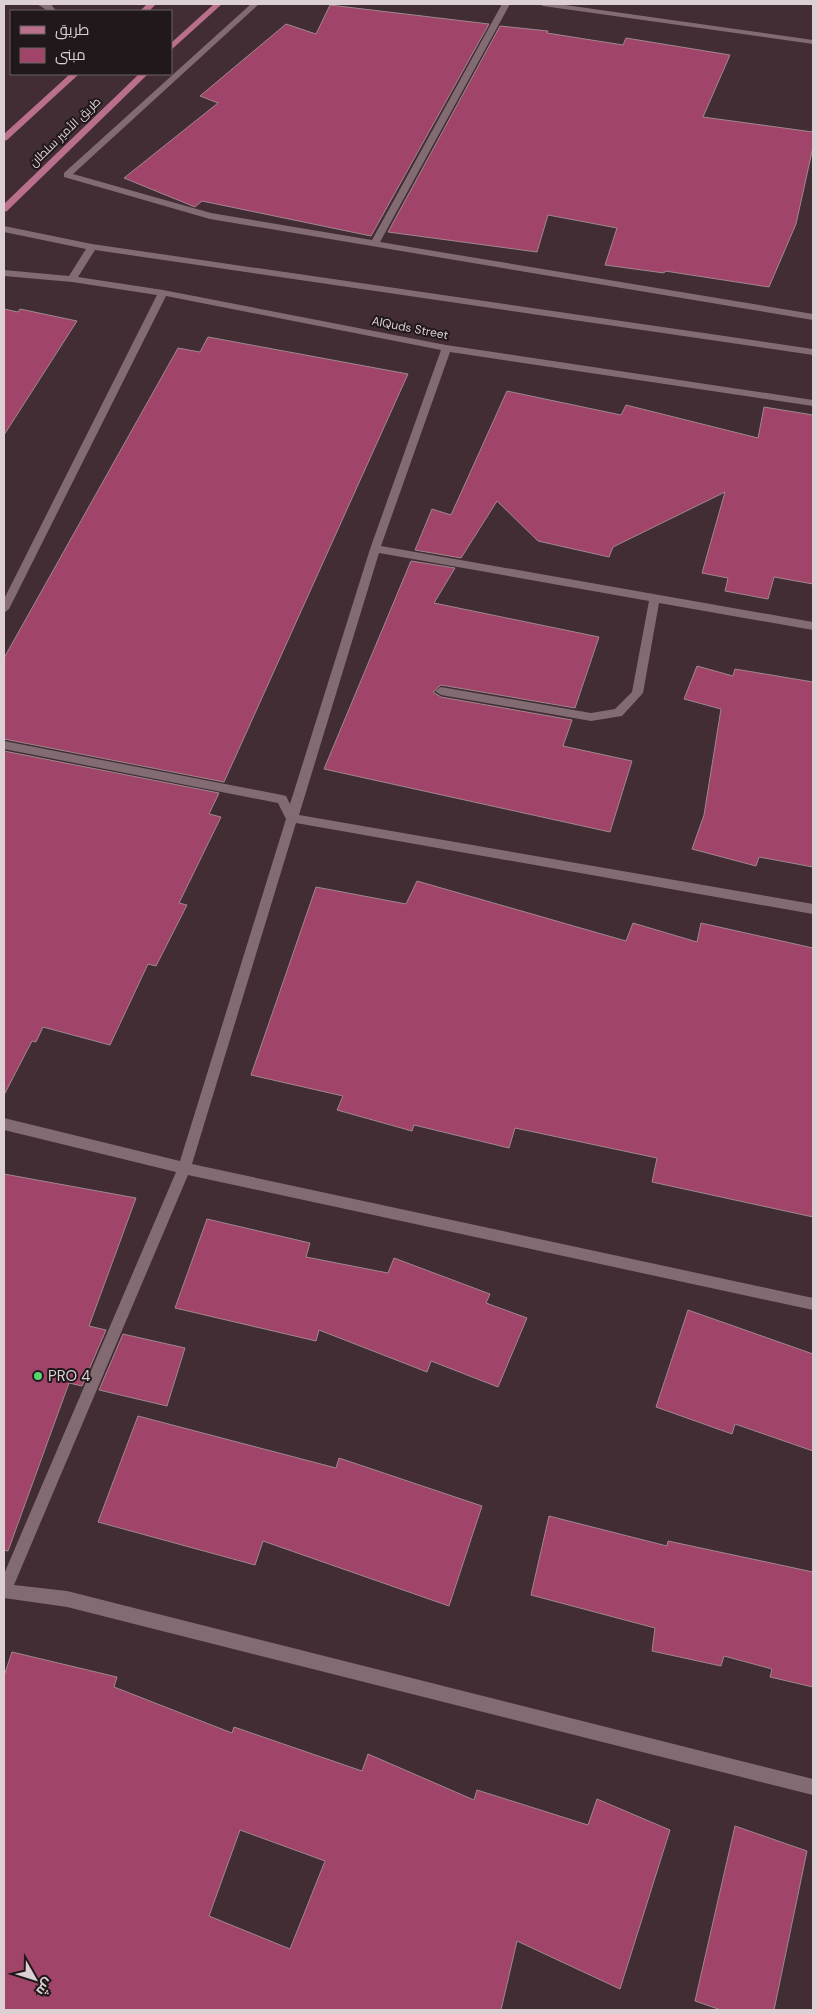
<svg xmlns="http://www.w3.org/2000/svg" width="817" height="2014" viewBox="0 0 817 2014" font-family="'DM Sans',Cairo,sans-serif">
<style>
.building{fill:#a04569;stroke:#a0878f;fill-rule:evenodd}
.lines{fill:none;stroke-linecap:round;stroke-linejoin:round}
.minor{fill:#836b73;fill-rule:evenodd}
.major{fill:#ba708c;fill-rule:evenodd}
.poi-dot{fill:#58d570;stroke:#21181b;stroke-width:2}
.labels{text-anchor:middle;stroke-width:4;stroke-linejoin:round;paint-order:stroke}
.far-street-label{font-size:12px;fill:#ddd0d4;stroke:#21181b}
.poi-label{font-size:15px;fill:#ddd0d4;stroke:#21181b;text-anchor:start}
</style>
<rect width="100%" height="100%" fill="#412d33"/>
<path class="building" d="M330,5l159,19 -118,212 -169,-35 -7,6 -71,-29 94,-75 -18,-7 86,-72 30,10z
M500,26l48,5 -1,2 76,12 3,-7 104,17 -27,62 110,15v15l-17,77 -27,63 -104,-16 -1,2 -59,-8 12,-37 -69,-13 -11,37 -149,-20z
M4,309l14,3 2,-3 57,12 -73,114z
M208,337l200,37 -184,408 -220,-43v-81l174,-310 22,4z
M507,391l114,24 5,-10 132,33 6,-31 49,8v169l-39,-7 -6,22 -43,-8 3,-13 -26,-5 23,-81 -112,55 -4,10 -71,-16 -41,-40 -36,57 -46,-8 17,-41 19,6z
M411,561l44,7 -21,35 165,34 -24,71 -134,-23 -8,7 8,5 131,23 -9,26 69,15 -22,71 -286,-63z
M697,666l36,10 2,-7 78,13v185l-54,-10 -3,9 -64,-17 12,-34 17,-106 -37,-10z
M4,751l215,42 -10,21 12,3 -42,86 8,2 -31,61 -8,-2 -38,81 -67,-18 -7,15 -4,-1 -28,54z
M417,881l209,60 7,-18 64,19 4,-19 112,25v269l-161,-35 5,-24 -142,-30 -6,20 -95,-23 -2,6 -75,-21 6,-14 -92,-21 65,-188 90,17z
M4,1174l132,24 -47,128 17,4 -24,56 -13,-3 -61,168 -4,-1z
M207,1219l103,24 -4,14 82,16 6,-15 96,36 -4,9 41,15 -29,69 -67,-26 -4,11 -108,-42 -3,11 -141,-33z
M688,1310l125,44v97l-78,-27 -3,10 -76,-27z
M123,1334l62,14 -18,58 -68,-16z
M138,1416l198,52 3,-10 143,48 -33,100 -186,-65 -8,24 -157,-43z
M549,1516l118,30 1,-5 145,31v115l-43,-10 2,-8 -48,-13 -3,10 -69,-15 3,-23 -124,-33z
M12,1652l105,25 -3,10 118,46 2,-6 128,44 6,-17 106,46 3,-10 111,35 9,-26 73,31 -50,159 -103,-48 -16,69h-497v-334zM240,1830l85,31 -35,88 -81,-33z
M735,1826l72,25 -33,159h-53l-26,-9z"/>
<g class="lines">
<path class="minor" d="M37,4h14l5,7h-8z
M251,4h8l-186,170 138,39 161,27 130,-236h8l-130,238 433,72v6l-603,-101 -146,-42v-4z
M539,4h19l255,36v4l-270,-38z
M4,226l88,18 721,105v6l-718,-105 -17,27 85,13 283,55 367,55v6l-363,-54 -69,194 432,76v8l-154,-27 -16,90 -21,23 -31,5 -150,-26 -6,-4 6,-4 150,26 24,-4 17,-17 17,-91 -270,-48 -80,262 514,89v10l-517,-91 -104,341 621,134v12l-625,-135 -174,410 53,6 746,188v16l-746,-188 -63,-9v-24l172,-402 -172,-42v-12l176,43 106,-342 -8,-16 -274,-54v-8l278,54 4,1 4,8 80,-255 71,-199 -275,-54 -157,313 -5,4v-14l153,-304 -85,-13 -68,-6v-6l65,6 17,-27 -82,-17z"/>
<path class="major" d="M147,4h9l-7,7h-9z
M214,4h8l-51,46v-7z
M70,74h9l-72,66 -3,1v-7z
M139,74h9l-141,137 -3,1v-8z"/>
</g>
<circle class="poi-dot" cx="38" cy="1376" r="5"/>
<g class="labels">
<g class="far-street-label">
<text transform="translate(65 132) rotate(-44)" y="4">طريق الأمير سلطان</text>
<text transform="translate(410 328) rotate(11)" y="4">AlQuds Street</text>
</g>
<g class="poi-label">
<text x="48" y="1381">PRO 4</text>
</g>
</g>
<rect width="817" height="2014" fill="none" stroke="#ddd0d4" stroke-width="10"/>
<rect x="10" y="10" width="162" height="65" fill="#21181b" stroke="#6c6265"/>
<rect x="20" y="26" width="25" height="8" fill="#ba708c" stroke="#6c6265"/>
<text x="55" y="35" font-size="15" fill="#ddd0d4">طريق</text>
<rect x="20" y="48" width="25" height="15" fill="#a04569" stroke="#6c6265"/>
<text x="55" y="60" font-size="15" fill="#ddd0d4">مبنى</text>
<g transform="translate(35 1979) rotate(129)" stroke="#21181b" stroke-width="4" paint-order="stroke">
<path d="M0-4L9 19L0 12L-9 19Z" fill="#ddd0d4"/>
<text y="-8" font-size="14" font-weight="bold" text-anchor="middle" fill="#ddd0d4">ش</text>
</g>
</svg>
